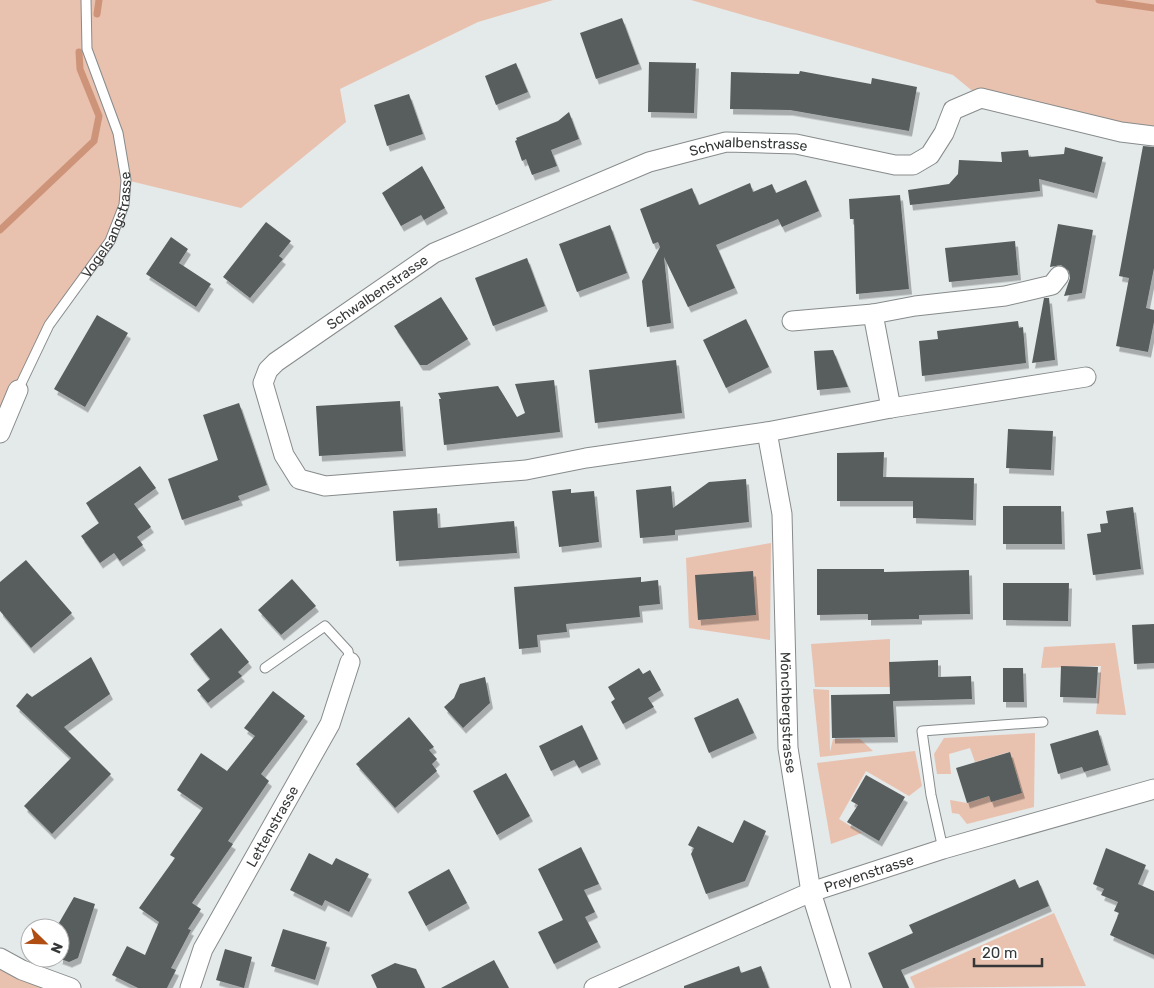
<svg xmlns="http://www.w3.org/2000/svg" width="1154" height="988" viewBox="0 0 1154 988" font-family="Rubik,sans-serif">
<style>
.green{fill:#e9c1af}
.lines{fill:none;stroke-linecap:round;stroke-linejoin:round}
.stream{stroke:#ce9479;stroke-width:7}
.building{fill:#595d5d;filter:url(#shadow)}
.service-casing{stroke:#878b8b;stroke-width:11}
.minor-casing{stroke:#878b8b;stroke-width:21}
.service{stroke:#fff;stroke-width:9}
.minor{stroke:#fff;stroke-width:19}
.labels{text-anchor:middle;stroke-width:5;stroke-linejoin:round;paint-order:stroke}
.street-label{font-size:14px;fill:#363838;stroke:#fff}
</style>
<defs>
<filter id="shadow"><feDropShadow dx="3" dy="5.5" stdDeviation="0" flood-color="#0004"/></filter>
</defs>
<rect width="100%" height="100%" fill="#e4e9e9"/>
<path class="green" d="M0,0h553l-75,22 -138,67 6,33 -105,86 -115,-28c-7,69 -46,91 -77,146 -19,34 -33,72 -49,107z
M691,0h463v136l-173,-38 -28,-23z
M771,543l-1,97 -81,-12 -3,-70z
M890,639v48h-75l-4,-43z
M1115,643l11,72 -30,-1 5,-48 -60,2 3,-21z
M813,689l16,1 1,62 3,-13h27l13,12 -53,6z
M1035,733l-1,74 -67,17 -8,-10 -7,-1 -2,-13 17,3 22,-7 2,6 31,-10 -13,-40 -34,10 -5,-14 -21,6 2,20h-14l-3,-20 10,-16z
M915,751l7,35 -13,10 -43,-25 -27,48 23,14 -31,11 -14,-81z
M1054,913l32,73 -171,2 -5,-11z
M0,958l71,30h-71z"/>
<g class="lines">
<path class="stream" d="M1099,0l55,8
M97,14l2,-14
M0,230l94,-89 5,-25 -19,-47 -1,-17"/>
</g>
<path class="building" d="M622,18l17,46 -43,15 -16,-46z
M649,62l47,1 -2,50 -46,-1z
M516,63l12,29 -32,13 -11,-29z
M800,71l71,13 1,-6 45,9 -8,44 -119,-21 -60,-1 1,-37 68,2z
M409,94l14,40 -36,12 -13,-41z
M569,112l10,27 -28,11 6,16 -25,9 -6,-16 -4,2 -7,-20 2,-1 -1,-2 42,-17z
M1143,146l11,1v121l-8,40 8,2v12l-6,30 -32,-6 13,-68 -10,-2z
M1065,147l38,10 -9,36 -55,-14 1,12 -130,14 -2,-15 41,-6 9,-10 1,-14 43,2 -1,-10 27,-2 1,7 35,-3z
M422,166l23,42 -21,12 -3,-5 -20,11 -19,-33z
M806,180l13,31 -37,16 -4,-8 -62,26 19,43 -47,19 -24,-50 7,66 -24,4 -5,-46 18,-34 -2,-5 -5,2 -13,-35 52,-21 7,17 51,-22 3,9 19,-8 4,9z
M900,195l9,94 -53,5 -2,-75h-4l-1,-20z
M266,222l25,19 -12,15 4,3 -33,39 -27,-21z
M1058,224l35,6 -11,63 -18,3 6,-18 -1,-7 -8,-6 -11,2z
M610,225l17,48 -50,19 -18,-48z
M171,237l17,12 -9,14 32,21 -15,23 -50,-33z
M1015,241l3,34 -69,7 -4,-34z
M527,258l18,48 -52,20 -18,-48z
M441,297l27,42 -41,26h-7l-26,-39z
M1044,298h5l6,62 -23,3z
M97,315l31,18 -43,74 -31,-18z
M746,319l23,48 -43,21 -23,-48z
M1018,321l1,7 4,-1 3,36 -104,13 -3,-35 19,-2 -1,-8z
M833,350l15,37 -31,3 -3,-39z
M676,360l6,53 -87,10 -6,-53z
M554,380l6,52 -116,13 -5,-46h2l-3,-6 60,-7 19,31 8,-4 -10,-29z
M400,401l3,50 -84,5 -3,-50z
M239,403l28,82 -29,11 2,4 -58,20 -14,-41 50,-19 -15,-45z
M1008,429l45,2 -2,39 -45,-2z
M884,452l-1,25 91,1 -1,42 -60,-2v-17h-76v-48z
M140,466l16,22 -22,16 17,23 -14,10 6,8 -23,16 -6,-8 -14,10 -19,-27 18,-13 -13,-20z
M746,479l3,43 -74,8v5l-35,3 -4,-48 35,-4 2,22 36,-26z
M571,489v4l23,-2 5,51 -40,5 -7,-56z
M1003,506h58l1,38h-59z
M1133,507l8,62 -48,6 -6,-41 14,-2 -1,-8 8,-1 -2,-12z
M437,508l1,20 76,-7 3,32 -121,8 -3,-50z
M26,560l46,53 -41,35 -31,-37v-29z
M817,569h67v3l85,-2 1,44 -51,1v4l-51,1v-6l-51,1z
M753,571l3,44 -58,5 -3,-45z
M641,577v5l17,-2 2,24 -21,2 1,11 -74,7 1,8 -30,3 1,12 -19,2 -5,-62z
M292,579l24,27 -35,29 -23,-25z
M1003,583h66l-1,38 -65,-1z
M1154,624v39l-20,1 -2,-39z
M221,628l28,34 -11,10 4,4 -34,27 -11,-13 13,-11 -20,-25z
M91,657l19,37 -46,33 47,47 -59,60 -28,-28 47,-48 -55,-52 11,-13 5,4z
M938,660v17l33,-1 1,23 -79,2 2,36 -63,1 -1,-43 59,-1 -1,-32z
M1061,666l37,1 -2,31 -36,-1z
M639,668l4,6 7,-4 11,20 -13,8 6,9 -31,17 -12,-22 4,-3 -7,-12z
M1003,668h20l1,34h-21z
M485,677l5,26 -27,25 -19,-21 10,-9 6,-14z
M273,691l32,25 -44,58 8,7 -41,60 5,3 -41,59 9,6 -13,20 3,1 -20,38 5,2 -9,18h-29l-26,-13 15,-29 18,9 14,-33 -20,-14 36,-50 -5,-3 33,-47 -26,-18 24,-37 26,18 28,-35 -11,-8z
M738,698l16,35 -45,20 -15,-35z
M409,717l25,30 -5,3 8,9 -5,5 5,7 -42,37 -39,-44z
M582,725l16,34 -19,9 -5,-8 -23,11 -12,-25z
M1098,730l10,35 -24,7 -2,-5 -24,7 -8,-30z
M1010,752l12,41 -31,9 -2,-6 -22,7 -11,-35z
M506,773l24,43 -33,19 -24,-44z
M866,775l39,22 -26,44 -32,-19 11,-17 -7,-4z
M744,820l22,11 -21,50 -39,13 -15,-40 3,-6 -6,-3 10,-19 35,17z
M581,847l18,37 -15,6 11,22 -10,5 13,25 -44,22 -16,-32 25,-12 -25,-51z
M1106,848l40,17 -8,19 16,7v64l-44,-20 9,-22 -5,-2 4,-9 -17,-7 3,-6 -11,-5z
M309,853l23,12 4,-7 33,16 -20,38 -24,-12 -3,6 -32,-16z
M449,869l18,34 -41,23 -18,-34z
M1015,879l4,9 19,-8 11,26 -148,64 8,18h-26l-15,-35 45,-20 -4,-8z
M74,897l21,7 -17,54 -9,4 -11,-4h2v-30h-4z
M283,929l44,13 -12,38 -44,-14z
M225,949l27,8 -8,31 -28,-8z
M494,960l15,28h-68z
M395,963l21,6 9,19h-48l-6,-13z
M739,966l2,7 20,-7 8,22h-85v-2z"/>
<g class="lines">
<g class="service-casing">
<g id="service">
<path id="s1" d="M18,390l31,-65 61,-84 14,-36 2,-25 -8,-47 -31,-84 -1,-49"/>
<path d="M265,668l60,-42 23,25 2,11"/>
<path d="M943,849l-12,-54 -9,-64 121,-9"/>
</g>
</g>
<g class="minor-casing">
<g id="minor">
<path d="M873,314l18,94"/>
<path d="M792,321l81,-7 42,-8 90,-10 47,-11 7,-9"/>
<path id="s2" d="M1086,377l-195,31 -124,24 -181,26 -60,12 -201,16 -26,-7 -15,-24 -21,-72 5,-13 8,-8 158,-109 215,-91 77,-20 70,2 99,21h18l17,-10 14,-22 9,-23 28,-12 140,34 33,4"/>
<path id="s3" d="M767,432l15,82 6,234 23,144 30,96"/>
<path d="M0,433l18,-43"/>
<path d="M0,958l22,12 49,18"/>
<path id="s4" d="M190,988l13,-39 127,-225 20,-62"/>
<path id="s5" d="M594,988l217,-96 132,-43 211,-60"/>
</g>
</g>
<use href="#service" class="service"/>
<use href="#minor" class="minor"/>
</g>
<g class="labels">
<g class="street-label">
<text dy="5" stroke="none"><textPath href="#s2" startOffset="1452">Schwalbenstrasse</textPath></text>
<text dy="5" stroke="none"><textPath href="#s1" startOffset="190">Vogelsangstrasse</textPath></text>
<text dy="5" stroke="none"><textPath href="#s2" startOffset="1048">Schwalbenstrasse</textPath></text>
<text dy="5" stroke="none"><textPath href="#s3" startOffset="282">Mönchbergstrasse</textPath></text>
<text dy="5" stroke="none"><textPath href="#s4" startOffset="182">Lettenstrasse</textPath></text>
<text dy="5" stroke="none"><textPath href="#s5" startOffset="298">Preyenstrasse</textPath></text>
</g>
</g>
<g transform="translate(45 943) rotate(113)"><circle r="24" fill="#ffffff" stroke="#afafaf"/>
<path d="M0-4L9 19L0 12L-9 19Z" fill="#af4d12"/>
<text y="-8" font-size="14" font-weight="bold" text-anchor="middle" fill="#363838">N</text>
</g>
<path d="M974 958v8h68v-8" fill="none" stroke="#363838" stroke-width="2.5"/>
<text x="982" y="958" font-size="15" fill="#363838" stroke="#ffffff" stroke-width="4" paint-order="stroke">20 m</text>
</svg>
